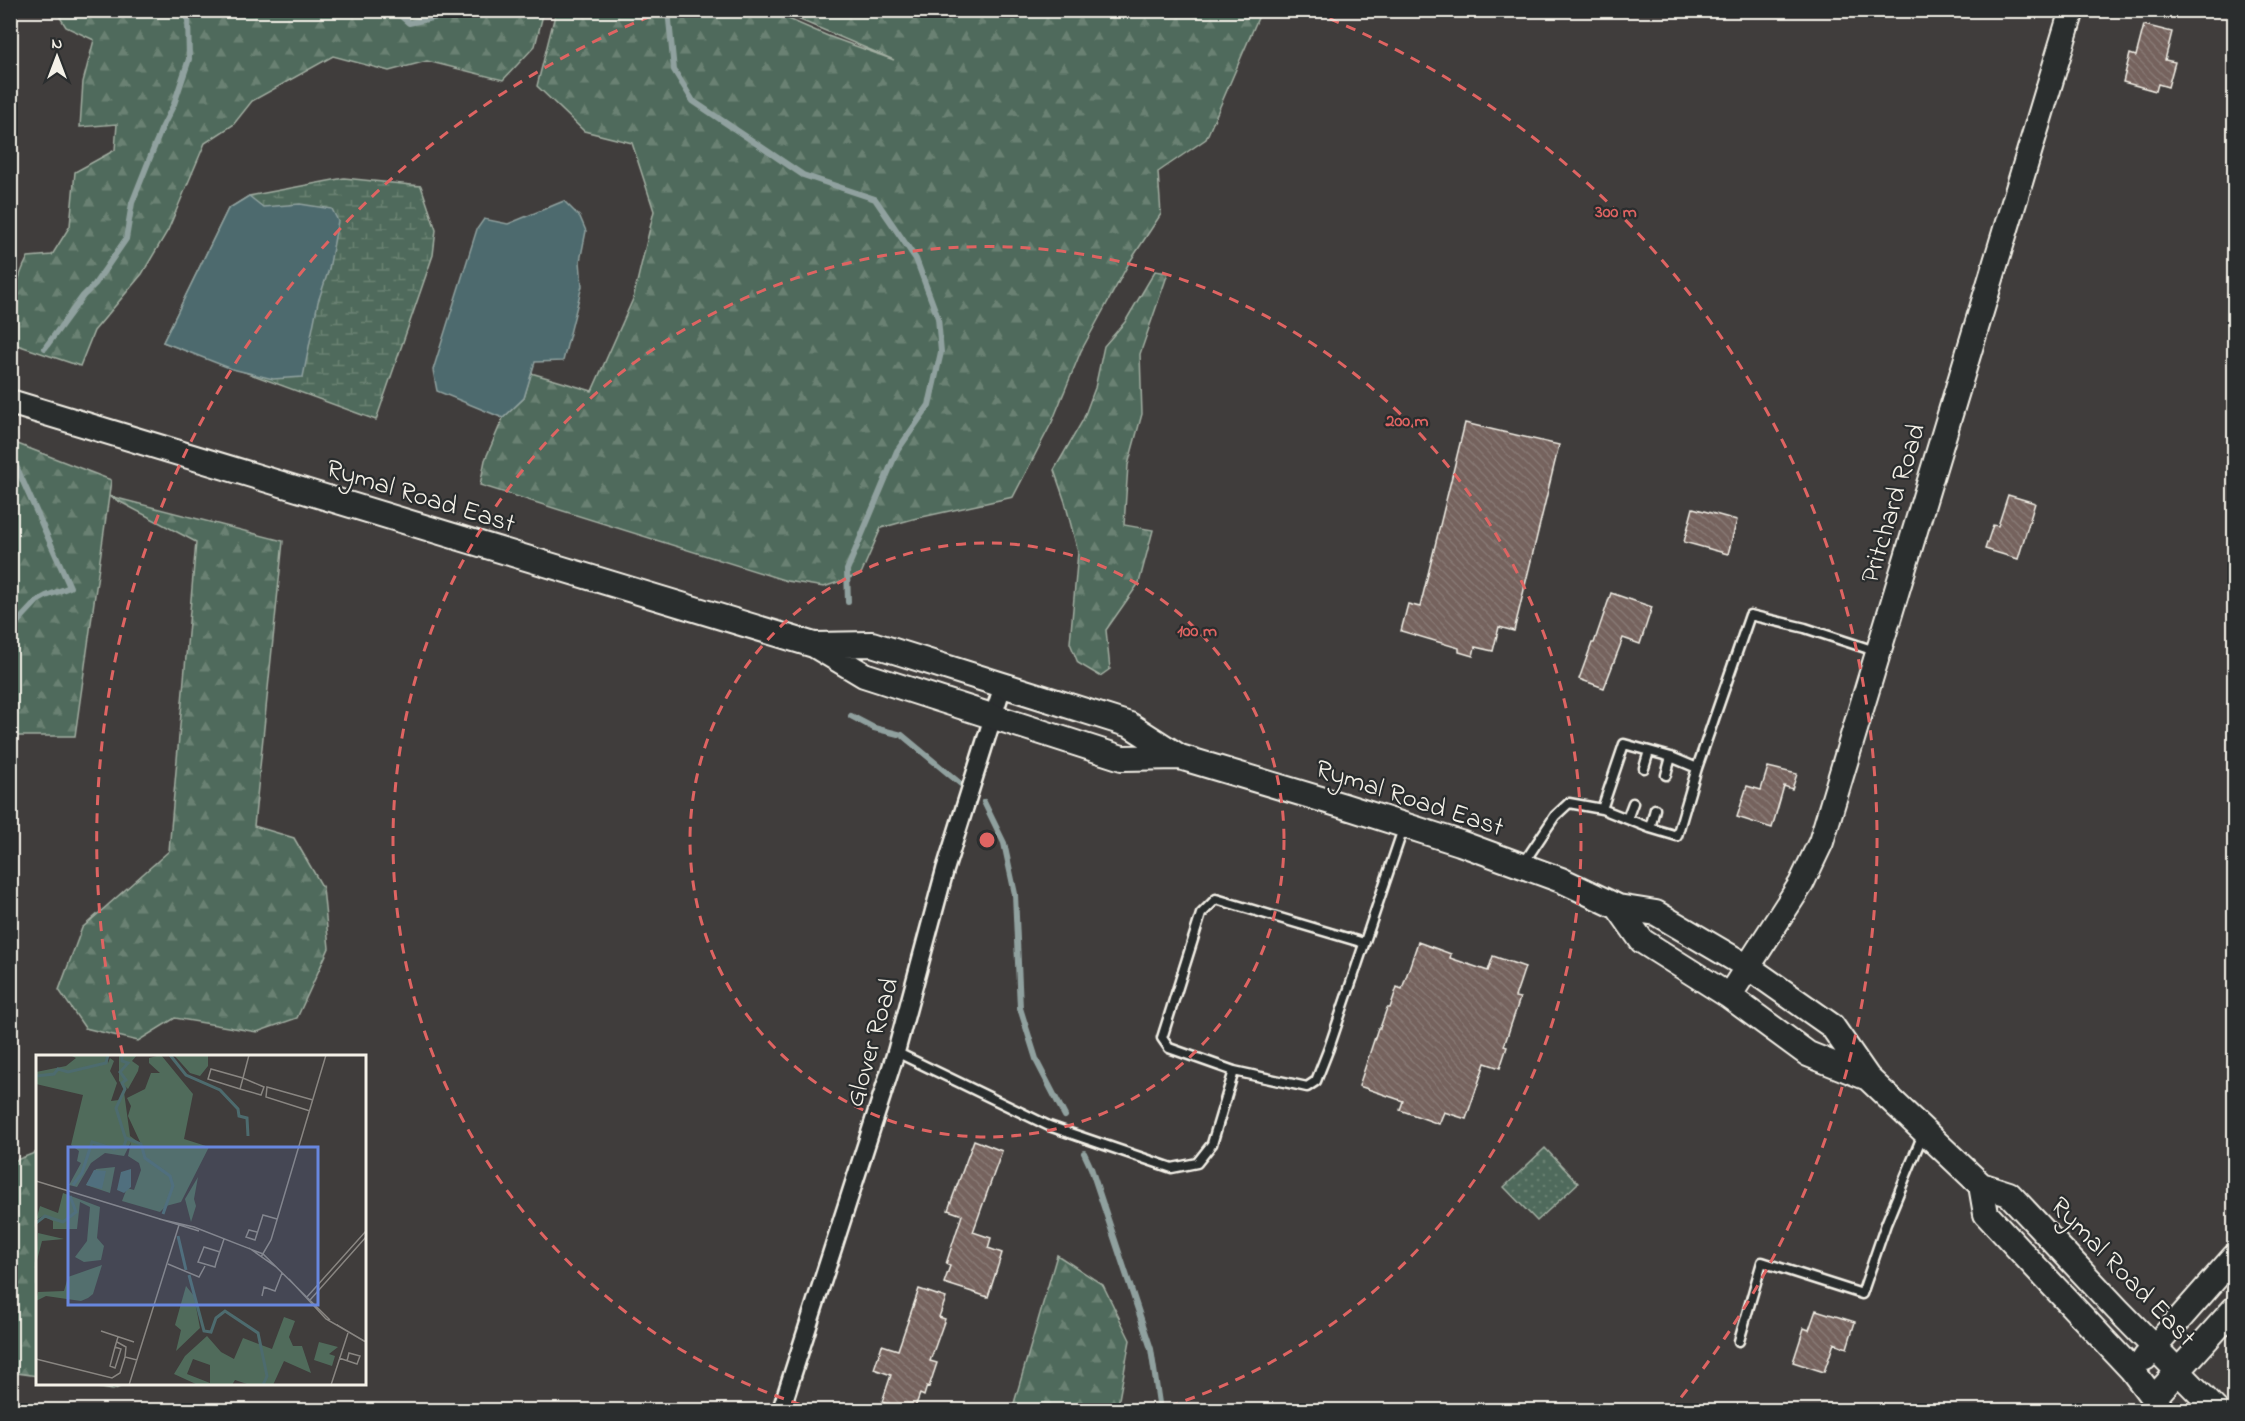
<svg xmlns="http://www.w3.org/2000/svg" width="2245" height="1421" viewBox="0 0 2245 1421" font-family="'Indie Flower',sans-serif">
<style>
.forest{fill:url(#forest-firs);stroke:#a2aea2;stroke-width:1.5}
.wetland{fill:url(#wetland-marsh);stroke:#a2aea2;stroke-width:1.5}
.park{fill:url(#park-dots);stroke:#a2aea2;stroke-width:1.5}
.water{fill:#4d6b6e;stroke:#90a19f;stroke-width:1.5}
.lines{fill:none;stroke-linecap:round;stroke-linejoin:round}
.stream{stroke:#90a19f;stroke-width:6}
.building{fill:url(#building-back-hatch);stroke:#f4f1e8;stroke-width:1.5}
.lane-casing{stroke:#f4f1e8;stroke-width:13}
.street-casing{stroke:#f4f1e8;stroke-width:21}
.secondary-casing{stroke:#f4f1e8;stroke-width:28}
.lane{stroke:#2a2d2e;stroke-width:8}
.street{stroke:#2a2d2e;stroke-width:16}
.secondary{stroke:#2a2d2e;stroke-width:24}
.ring{fill:none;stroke:#df6462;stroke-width:3;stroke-dasharray:10 8}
.labels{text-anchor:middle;stroke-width:4.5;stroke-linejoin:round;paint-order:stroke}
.street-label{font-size:27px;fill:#f4f1e8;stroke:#2a2d2e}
.inset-river{fill:none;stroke:#4d6b6e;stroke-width:3}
.inset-road{fill:none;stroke:#888581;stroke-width:1.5}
.view{fill:#6887de;fill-opacity:0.15;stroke:#6887de;stroke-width:3}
.inset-edge{fill:none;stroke:#f4f1e8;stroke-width:3}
.centre{fill:#df6462;stroke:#2a2d2e;stroke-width:3}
.ring-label{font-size:18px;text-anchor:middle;font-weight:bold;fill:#df6462;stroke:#2a2d2e;stroke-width:4.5;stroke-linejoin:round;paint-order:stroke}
</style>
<defs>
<pattern id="forest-firs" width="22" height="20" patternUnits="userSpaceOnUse" patternTransform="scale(1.5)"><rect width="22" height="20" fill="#506b5b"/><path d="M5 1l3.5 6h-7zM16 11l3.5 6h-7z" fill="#6a8173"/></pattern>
<pattern id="wetland-marsh" width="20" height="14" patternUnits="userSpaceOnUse" patternTransform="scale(1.5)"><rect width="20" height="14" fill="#506b5b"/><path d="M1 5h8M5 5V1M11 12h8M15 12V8" fill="none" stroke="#6a8173"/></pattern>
<pattern id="park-dots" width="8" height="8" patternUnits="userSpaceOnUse" patternTransform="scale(1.5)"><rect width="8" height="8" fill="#506b5b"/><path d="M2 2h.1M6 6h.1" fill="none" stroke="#6a8173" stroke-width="1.8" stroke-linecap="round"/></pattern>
<pattern id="building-back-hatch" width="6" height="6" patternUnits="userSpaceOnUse" patternTransform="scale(1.5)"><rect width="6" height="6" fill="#74625d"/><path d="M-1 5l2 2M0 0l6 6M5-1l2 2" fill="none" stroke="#887974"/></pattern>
</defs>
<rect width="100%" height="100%" fill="#403d3c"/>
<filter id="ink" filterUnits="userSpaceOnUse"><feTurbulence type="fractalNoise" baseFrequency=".0167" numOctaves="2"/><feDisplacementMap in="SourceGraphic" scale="12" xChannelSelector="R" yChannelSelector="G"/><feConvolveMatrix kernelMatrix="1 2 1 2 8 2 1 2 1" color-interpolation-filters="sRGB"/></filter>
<g filter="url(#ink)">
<path class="forest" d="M56,11h488l-9,35 -32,34 -76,-19 -38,10 -56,-15 -81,45 -19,24 -28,18 -37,87 -26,44 -48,57 -14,35 -69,-23c-1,-30 3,-60 17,-86l24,-2 18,-29 5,-54 40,-22 2,-26 -37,3 3,-45 11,-42 -28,-13z
M556,11h214l58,25 66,24 -115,-49h482l-55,128 -48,33 3,42 -32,49 -48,88 -29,71 -39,75 -100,22 -32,9 -20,46 -37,13 -37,-6 -307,-96 5,-25 18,-42 21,-20 7,-25 61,18 41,-92 21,-88 -22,-68 -48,-12 -47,-45z
M1155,271l13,2 -28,81 2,60 -14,51 -4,60 29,5 -14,53 -33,47 4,39 -10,7 -22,-13 -8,-20 8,-91 -13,-50 -11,-32 29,-50 12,-32 9,-42 21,-24z
M10,441l101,39 -2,16 174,45 -29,285 40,12 29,50 6,60 -32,70 -40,14 -82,-14 -37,23 -53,-13 -26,-38 23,-62 87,-77 27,-309 -87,-46 -34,240h-64z
M37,1152v224l-27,-4 1,-210z
M1057,1255l46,30 27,55 -13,70h-105z
M78,1384h48l-13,6z"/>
<path class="wetland" d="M344,178l77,8 15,44 -3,25 -57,165 -213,-78 65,-133 21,-13z"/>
<path class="park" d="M1545,1148l33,35 -41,38 -33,-34z"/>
<path class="water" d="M249,196l14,11 37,-3 32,5 6,12 -9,48 -11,33 -15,75 -30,2 -41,-10 -69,-27 65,-133z
M564,201l16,16 6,14 -6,30 2,25 -19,75 -28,1 -11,36 -21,20 -66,-27 -4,-21 44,-141 7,-10 24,5z"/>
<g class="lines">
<path class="stream" d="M394,10l15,13 60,-13
M668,10l6,60 19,31 110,74 72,24 41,60 22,59 3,34 -12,53 -32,46 -50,119 1,32
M45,348l38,-52 12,-12 31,-45 6,-36 29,-73 13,-26 15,-45 -1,-41 -3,-8
M10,630l27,-29 9,-5 24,-9 -57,-128 -1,-19
M851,716l23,12 28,7 66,55
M984,802l20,41 11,51 5,114 17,54 28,54
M1084,1153l7,15 60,181 9,61"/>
</g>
<path class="building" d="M2144,25l28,7 -7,28 10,2 -7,25 -10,-3 -2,7 -33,-9 7,-28 6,2z
M1465,423l94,22 -45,186 -15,-4 -6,24 -18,-4 -2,9 -14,-4v-4l-58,-17 7,-27 12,3z
M2008,495l27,8 -17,56 -33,-10 8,-24 5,1z
M1693,508l44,12 -9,34 -44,-12z
M1611,593l41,14 -12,37 -17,-6 -19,50 -25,-9 13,-36h2z
M1768,767l29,7 -5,15 -8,-3 -12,42 -35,-11 10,-31 14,4z
M1418,942l33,12 -1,4 38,13 5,-15 32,11 -10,30 5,1 -16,48 3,1 -7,21 -15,-5 -19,56 -22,-7 -5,12 -39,-14 3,-9 -44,-15 19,-58h2l7,-20h3l7,-21 5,2z
M974,1140l28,11 -29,81 18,6 -3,10 14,5 -14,44 -44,-14 6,-17 -4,-2 16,-49 -14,-5z
M919,1289l27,9 -7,19 6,2 -15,42 7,2 -8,24 -2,-1 -3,10 -4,-2 -6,16h-7l-25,-8 9,-27 -17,-6 8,-24 16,5z
M1816,1310l39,12 -8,26 -13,-5 -10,29 -31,-10 11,-34 5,2z"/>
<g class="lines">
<g class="lane-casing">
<path id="lane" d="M1644,768l5,-17
M1697,768l-26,-11 -47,-13 -22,65 48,19 27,8 20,-68 53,-153 55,13 73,24
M1666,775l5,-18
M1627,819l6,-16
M1650,828l5,-19
M1523,864l32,-48 14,-13 33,6
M1364,943l-148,-44 -15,15 -39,124 7,10 65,23 73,16 9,-6 13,-33 75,-222
M896,1052l153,74 123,42 25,-5 15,-19 22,-73
M1739,1341l23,-79 100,32 24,-70 37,-90"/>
</g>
<g class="street-casing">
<path id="street" d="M781,1410l115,-358 49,-182 58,-185"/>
</g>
<g class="secondary-casing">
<path id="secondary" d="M10,402l804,243 50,30 258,83 58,-1
M814,645l58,-1 258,81 50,32 164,49 116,37 101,37 57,27 38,6 92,54 84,59 36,52 113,107 28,9 108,115 99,101
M1618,907l24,34 87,55 79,58 60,24
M1729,996l72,-112 20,-42 251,-832
M1981,1185l5,29 146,156 30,40
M2145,1358l89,-101
M2153,1399l81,-90"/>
</g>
<use href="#lane" class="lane"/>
<use href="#street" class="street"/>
<use href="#secondary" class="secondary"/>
</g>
</g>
<g class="ring">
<circle cx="987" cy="840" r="297"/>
<path d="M818 1410A594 594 0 1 1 1156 1410"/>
<path d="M123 1055A890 890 0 0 1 661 12M1313 12A890 890 0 0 1 1674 1406"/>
</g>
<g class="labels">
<g class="street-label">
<text transform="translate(421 495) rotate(17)" y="9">Rymal Road East</text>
<text transform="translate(1892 503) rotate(-73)" y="9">Pritchard Road</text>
<text transform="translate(1410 797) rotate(18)" y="9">Rymal Road East</text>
<text transform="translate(871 1042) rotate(-74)" y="9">Glover Road</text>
<text transform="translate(2124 1271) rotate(46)" y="9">Rymal Road East</text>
</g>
</g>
<g transform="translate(36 1055)">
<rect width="330" height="330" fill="#403d3c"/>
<path d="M34,0h37l1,8 2,-5 4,3 -4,10 7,12 -6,18 8,-1 5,-8 6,44 11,8 -13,-28 3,-10 -4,-8 18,-9 6,-16h9l-11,-10v-5l12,-3 32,39 -9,45 25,8 -28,55 -15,4 -6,6 -38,-11 5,-13 7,2 7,-20 -2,-7 -11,-7 3,-14 -7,14 -19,-3 -14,10 -14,24 -8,-2 12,-22 -4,-2 2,-10 -8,-6 12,-50 -47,-11v-12l30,-6 10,-8zM83,0h18l-5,6 7,5 -1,5 -10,18 -9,-8zM138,0l34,1v10l-8,10 -10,-3zM162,122l-4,22 2,7 -5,16 -6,-23zM27,138l37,14 -3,31 7,8 -3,14 -17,2 -9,-5 12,-16 3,-34 -10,-5 -3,27h-24v-8l-10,-5 -7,4 4,-14 18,7zM2,178l26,6 -22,2 -6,23zM66,210l-9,29 -5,4 -7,3 -35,-5 -10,5 2,-9 26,-1 4,-14zM150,231l8,10 6,32 -24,23 5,-21 -6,-5zM248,262l11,4 -6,16 4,9h9l9,27 -27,-12 -11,24h-23l-15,-5 -3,5h-34l-24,-11 11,-18 22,-20 14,16 13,7 9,-21 29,11zM157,304l17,6v18l-23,-9z" fill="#506b5b" fill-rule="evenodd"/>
<path d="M79,112l-5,26 -24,-8 10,-16z" fill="#506b5b"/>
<path d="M283,287l19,5 -9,7 6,2 -3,10 -18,-6z" fill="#506b5b"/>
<path d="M95,114v18l-7,6 -7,-3 4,-18zM58,115l12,1 -4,18 -16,-4z" fill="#4d6b6e"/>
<path class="inset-river" d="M134,0l16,20 34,15 18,19 1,7 8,2 1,18M0,21l18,-2 4,-5 10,3 38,-9 2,-8M90,83l15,6 4,14 25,18 3,10 -10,28M37,130l9,-12 10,-31 22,7 10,-3 2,-6 -10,-32 9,-19 -3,-6 4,-3 -6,-8 8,-9 -6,-2v-6M0,168l9,-7 18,6 13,-10 -6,-16M142,181l8,34M153,220l15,56 7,1 5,-14 9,-7 33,22 9,43 -4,9"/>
<path class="inset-road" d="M204,34l3,-11 21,9 -3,8 -21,-6 -32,-10 3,-10 32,9 6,-23M274,56l-44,-14 1,-10 46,13M0,126l163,50M123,164l35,8 69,27 67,66M221,177l-8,-2 -3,7 9,3 8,-25 14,4M213,193l27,19M184,197l-16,-5 -6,15 17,5 1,-4 8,-24M225,202l10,-17 55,-185M132,209l31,13 6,-11M253,224l37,40 40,23M226,241l2,-9 11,4 7,-18M270,243l60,-67M274,245l56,-63M301,270l27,16M65,276l33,11M81,287l9,5 -1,10 12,3M79,292l6,2 -6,19 -5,-2 5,-19 3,-10M303,303l18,6 3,-8 -11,-3 -2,8M0,304l76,19 8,-5 5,-16M93,330l50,-160M295,330l17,-52"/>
<path class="view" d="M32,92h250v158h-250z"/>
<rect width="330" height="330" class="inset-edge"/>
</g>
<circle cx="987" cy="840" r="9" class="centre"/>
<g class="ring-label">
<text x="1616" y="217">300 m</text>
<text x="1407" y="426">200 m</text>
<text x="1197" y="636">100 m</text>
</g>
<rect width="2245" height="1421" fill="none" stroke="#2a2d2e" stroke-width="36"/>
<rect x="18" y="18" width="2209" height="1385" fill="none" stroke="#f4f1e8" stroke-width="2" filter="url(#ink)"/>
<g transform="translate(57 57)" stroke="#2a2d2e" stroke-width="4.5" paint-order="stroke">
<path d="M0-4.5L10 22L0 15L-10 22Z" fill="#f4f1e8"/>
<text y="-9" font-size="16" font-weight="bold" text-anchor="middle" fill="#f4f1e8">N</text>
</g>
</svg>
